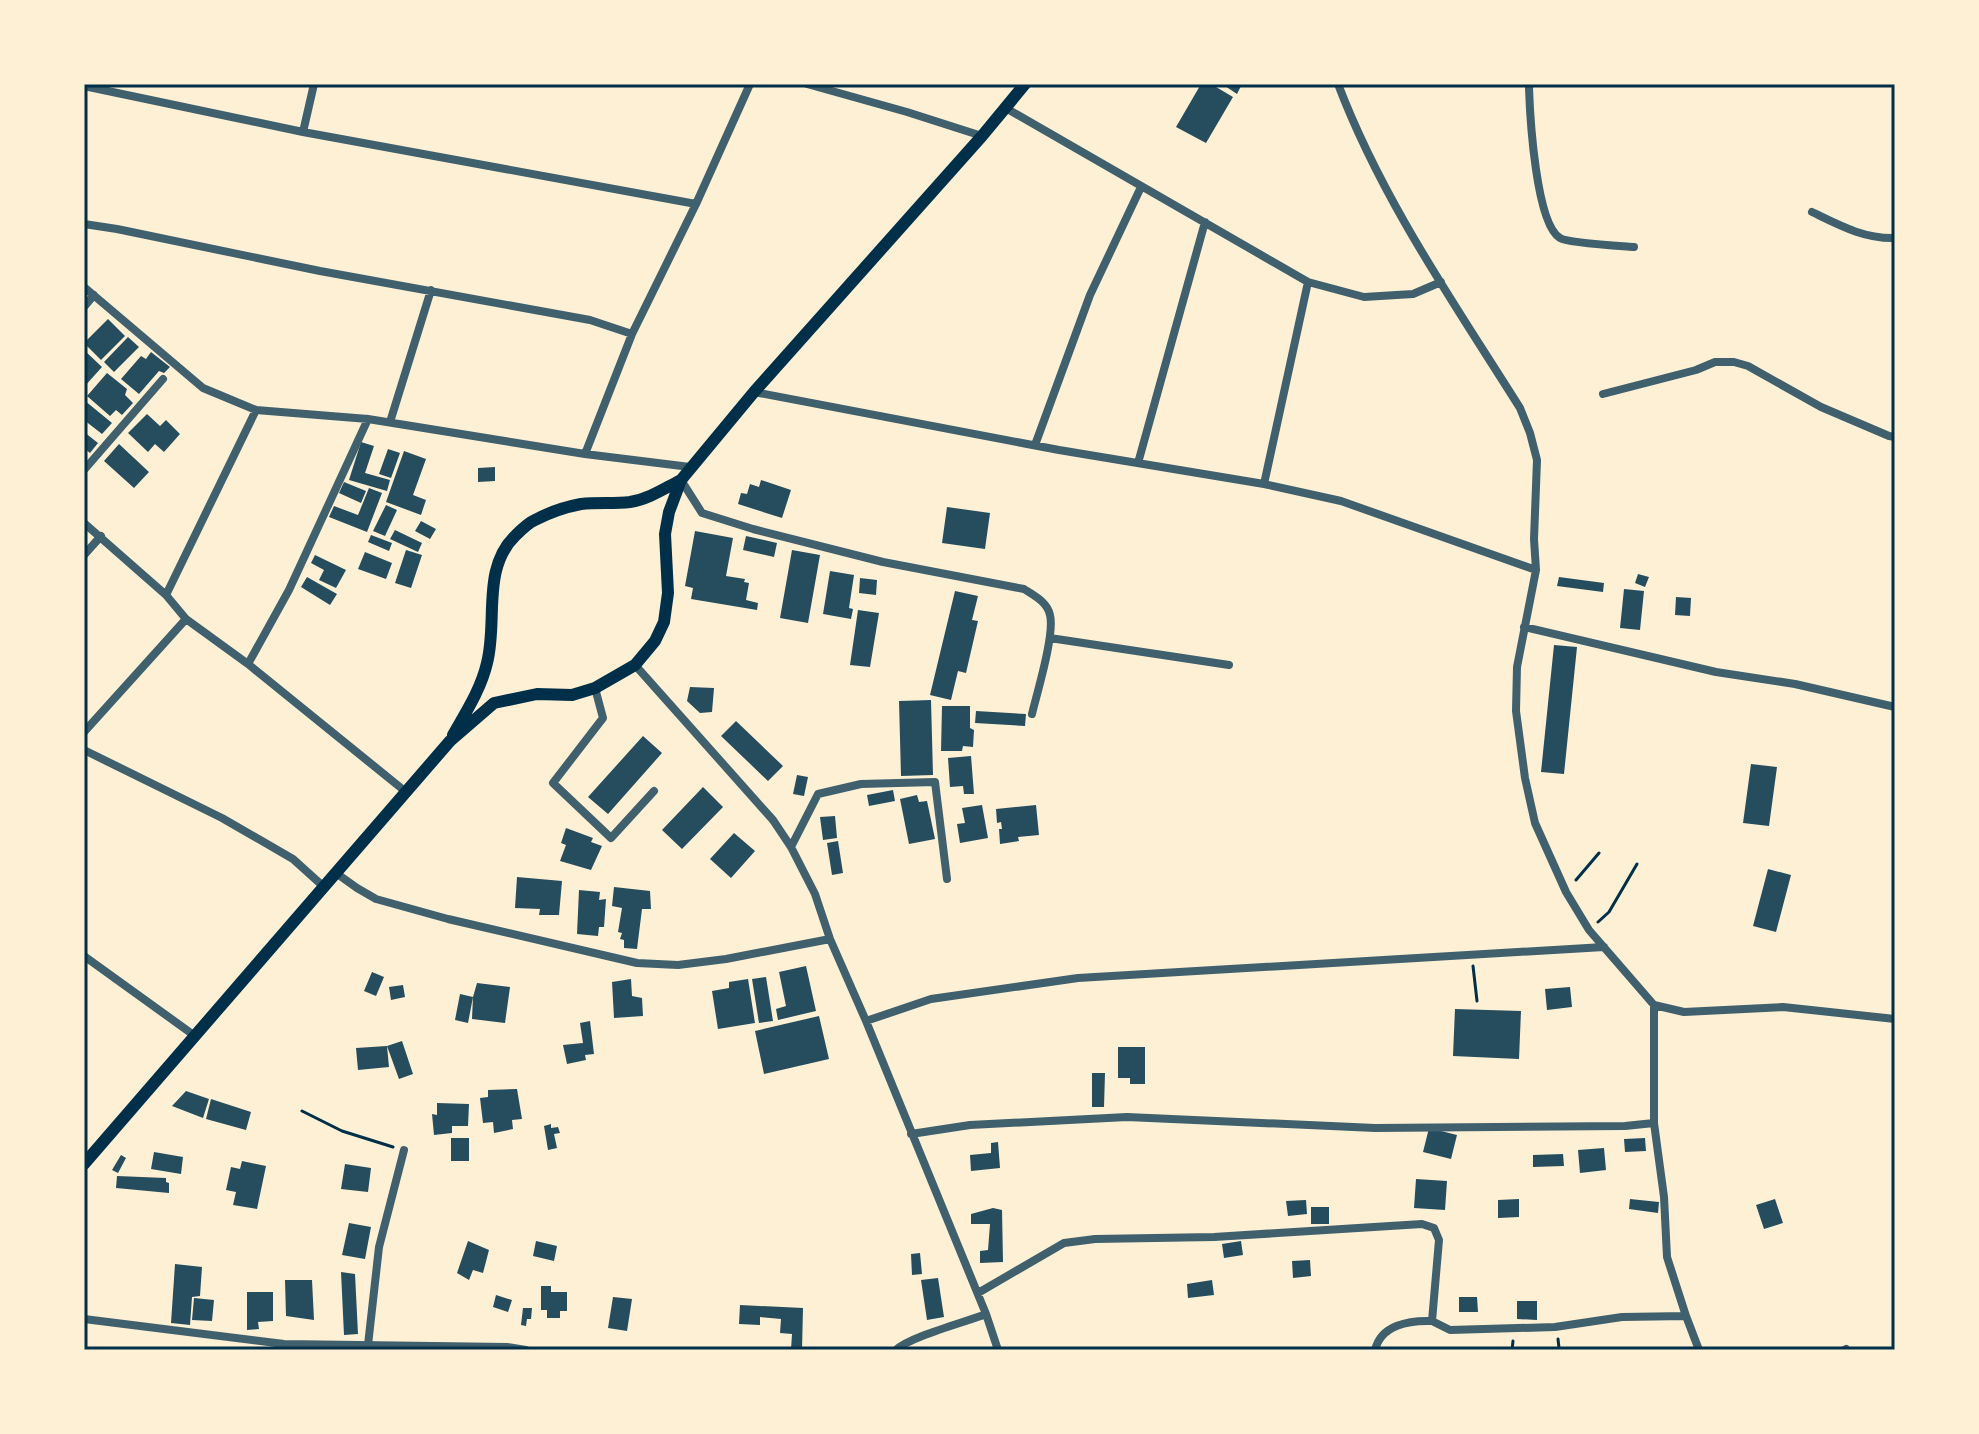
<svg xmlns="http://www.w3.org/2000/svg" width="1979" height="1434" viewBox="0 0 1979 1434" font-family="Poppins,sans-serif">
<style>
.building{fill:#264d5e}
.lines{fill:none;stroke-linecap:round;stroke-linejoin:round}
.path{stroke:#003049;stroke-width:3}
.minor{stroke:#3f606c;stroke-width:8}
.trunk{stroke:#003049;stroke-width:12}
.neatline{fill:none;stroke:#003049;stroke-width:3}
</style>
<rect width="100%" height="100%" fill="#fdf0d5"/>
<path class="building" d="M1201,84h10l22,13 -27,46 -30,-16z
M1222,84h20l-5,10z
M108,319l17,17 -24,24 -17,-17z
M128,337l11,10 -25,25 -10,-10z
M84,350l18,17 -18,20z
M151,352l19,15 -6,6 -5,-2 -20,23 -18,-15 20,-23 5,3z
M107,373l20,16 -2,6 8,8 -11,12 -6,-5 -6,6 -23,-20z
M84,400l28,23 -10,11 -18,-14z
M147,414l13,12 6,-6 14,14 -16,18 -9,-8 -7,8 -20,-19z
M84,432l14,11 -8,10 -6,-5z
M361,442l13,4 -9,27 25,7 -3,11 -38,-11z
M119,444l30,28 -15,16 -30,-27z
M388,449l12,4 -9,25 -12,-4z
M404,451l22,8 -13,36 13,5 -5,15 -35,-13z
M495,467v14l-17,1v-14z
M761,480l30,10 -9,28 -44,-14 3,-11 6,1 3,-10 9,3z
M344,482l22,9 -5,12 -22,-10z
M369,488l13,5 -15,39 -38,-15 5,-11 24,9z
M386,505l11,5 -12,26 -12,-5z
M947,507l43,6 -5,36 -43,-6z
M421,521l15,8 -6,10 -15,-8z
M395,530l27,13 -4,9 -28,-13z
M695,531l38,7 -7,38 19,3 -1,3 5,1 -3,17 12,3 -1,7 -66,-11 2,-11 -8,-2z
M371,535l21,8 -3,8 -21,-9z
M746,536l31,7 -3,14 -31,-7z
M406,550l16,5 -11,33 -16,-5z
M792,550l28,5 -12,68 -28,-5z
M365,552l27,11 -6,16 -28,-10z
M315,555l31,15 -10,18 -17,-8 5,-10 -13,-7z
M830,571l24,4 -5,33 4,1 -2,10 -28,-5z
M1638,574l11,3 -4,10 -10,-4z
M307,577l30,17 -7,11 -29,-18z
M1559,577l45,6 -1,9 -46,-6z
M860,578l17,2 -1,15 -17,-2z
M1624,589l20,2 -4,39 -20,-2z
M955,591l23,5 -6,24 6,1 -12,52 -8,-2 -7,29 -21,-5z
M1676,597l15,1 -1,18 -15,-1z
M858,610l21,3 -9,54 -20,-2z
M1554,645l23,2 -13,127 -23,-2z
M690,687l24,1 -2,24 -12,1 -13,-12z
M931,700l2,75 -32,1 -2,-75z
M942,706h28v22l4,2 -1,17 -10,-1 -1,5h-21z
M976,711l50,3 -1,12 -50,-3z
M736,721l47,45 -15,15 -47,-45z
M643,736l19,17 -54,61 -20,-17z
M971,756l3,38h-10l-1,-8 -13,1 -2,-29z
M1751,764l26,3 -8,59 -26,-3z
M797,775l11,2 -4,19 -11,-2z
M703,787l20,20 -41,42 -20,-19z
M893,790l2,11 -26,5 -2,-11z
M917,795l2,7 8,-1 8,38 -26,5 -9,-45z
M982,805l6,33 -28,5 -3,-19 8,-1 -3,-15z
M1036,805l3,30 -21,2 1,4 -19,3 -1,-15h3l-1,-7 -4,1 -1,-14z
M835,816l2,22 -14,2 -3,-23z
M566,828l27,10 -2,4 11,4 -11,24 -31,-9 6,-16 -5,-2z
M734,833l21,18 -24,27 -21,-19z
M838,841l5,32 -11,2 -5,-32z
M1768,869l23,6 -15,57 -23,-6z
M517,877l45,4 -3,34h-20l1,-6 -25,-1z
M614,887l36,4 1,18h-9l-5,40 -13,-1v-8l-4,-1 2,-6 -4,-1 4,-24 -10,-2z
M579,890l21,2 -1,8 7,-1 -2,28h-5l-1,9 -21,-2z
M806,966l10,45 -38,9 -2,-11 10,-3 -7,-34z
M372,972l12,5 -8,19 -12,-5z
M766,977l7,44 -14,2 -7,-44z
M631,979l1,17 10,2 1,18 -29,2 -2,-36z
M748,979l7,44 -37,6 -6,-38 17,-3v-6z
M477,983l33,4 -5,36 -33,-4 1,-22 -5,26 -13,-3 5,-26 13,3z
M403,985l2,12 -14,3 -2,-13z
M1570,987l2,20 -25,3 -2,-21z
M1455,1009l66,2 -2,48 -66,-3z
M819,1016l10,43 -65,15 -9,-43z
M590,1021l4,33 -9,1 1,5 -19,4 -4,-19 20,-2 -3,-20z
M402,1041l11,33 -14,5 -12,-33 2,21 -31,3 -2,-22 31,-2z
M1118,1047h27v37h-15v-6h-12z
M1092,1073h13l-1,34h-12z
M517,1089l5,30 -10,1 1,9 -19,4 -1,-11 -10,1 -3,-25 8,-1v-7z
M186,1091l23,8 -6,19 -31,-12z
M211,1099l40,13 -5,18 -40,-11z
M437,1103l32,1 -1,22h-16v7l-18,2 -2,-21 5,1z
M551,1124v4l7,-1 2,6 -6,1 3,14 -9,2 -4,-24z
M1429,1128l28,7 -6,24 -28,-7z
M451,1138h18v23h-18z
M1645,1138l1,13 -21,1 -1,-13z
M998,1142l2,26 -29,3 -1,-16 21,-2v-10z
M1604,1148l2,22 -26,3 -2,-23z
M154,1152l29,5 -2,17 -30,-5z
M1563,1154l1,12 -31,1v-12z
M121,1155l5,3 -8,15 -6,-3z
M242,1161l24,5 -9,43 -24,-4 3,-13 -10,-2 5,-23 9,2z
M345,1164l26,4 -3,24 -27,-3z
M117,1176l49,2v4l3,1v10l-53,-5z
M1416,1179l31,2 -2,29 -31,-2z
M1519,1199v18l-21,1v-18z
M1630,1199l29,3 -1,11 -29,-4z
M1775,1199l8,24 -19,6 -8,-24z
M1306,1200l1,14 -19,2 -2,-15z
M1311,1207h18v17h-18z
M993,1208l9,2 1,52 -23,1v-12l8,-1 2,-26h-19v-10z
M349,1223l22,4 -6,32 -23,-4z
M468,1241l21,9 -6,23 -10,-3 -4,10 -12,-7z
M536,1241l21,5 -3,15 -21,-5z
M1241,1241l2,14 -19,3 -2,-14z
M920,1253l2,21 -10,1 -1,-21z
M1310,1260l1,16 -18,2 -1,-17z
M175,1264l27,3 -2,29 -8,1 -2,28 -19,-2z
M341,1272l14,2 3,60 -14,1z
M938,1278l6,39 -17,3 -6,-40z
M285,1280h27l2,40 -28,-4z
M1212,1280l2,15 -26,3 -1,-14z
M541,1286h10v6h16v19h-7v7h-13v-8h-6z
M247,1292h26v29l-15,1 1,7 -12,1z
M496,1295l16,5 -4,12 -15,-5z
M613,1297l19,2 -5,32 -19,-3z
M1459,1297h18l1,15h-19z
M194,1298l20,2 -2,21 -20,-1z
M1517,1301h20v19l-20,-1z
M740,1305l63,3 -1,42h-11l1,-16 -12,-1 1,-14 -21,-2v8l-21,-1z
M523,1308h9l-1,11h-4l-1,7 -5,-1z"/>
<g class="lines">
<path class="path" d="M1576,880l23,-27
M1598,922l11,-10 28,-48
M1473,966l4,35
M302,1111l40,20 51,16
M1558,1339l1,9
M1512,1350l1,-9"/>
<path class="minor" d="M807,84l100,28 75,24
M1338,84c44,116 116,219 182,324l10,25 7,27 -3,79 2,31 -19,97 -1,44 9,67 10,45 31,69 23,38 65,75 30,7 99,-5 112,12
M1530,84l-1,4c1,29 7,136 31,150 7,5 61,8 74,9
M84,86l219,46 393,72
M1004,107l304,175 56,15 49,-3 28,-12
M303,132l11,-48
M1812,212c27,13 52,27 83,26
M84,224l33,5 203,42 270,49 42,14
M84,287l119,101 53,22 112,9 217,35 105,13
M84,307l10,-12
M754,392l305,58 205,34 77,17 195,69
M1603,394l93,-24 19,-8h19l14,4 73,41 68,29 6,1
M390,422l41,-132
M1035,445l55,-150 51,-108
M585,454l47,-120 64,-130 54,-120
M1138,463l67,-241
M84,470l79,-91
M681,480l21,33 51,16 130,33 141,27c11,7 23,13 26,26 5,19 -13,78 -18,99
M1264,484l44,-202
M84,523l82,72 20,24 62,45 158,128
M84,555l17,-19
M166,595l90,-185
M1524,627l192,45 79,12 100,23
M1050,638l179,27
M248,664l41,-74 79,-171
M635,665l138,155 18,27 24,47 15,45 36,82 120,293 12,36
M595,688l8,30 -50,65 58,55 43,-47
M84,732l102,-113
M84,750l138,68 71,41 31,28
M791,847l27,-53 43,-10 74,-2 12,97
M336,873l21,15 19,11 72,20 189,44 41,2 48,-6 104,-20
M84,956l111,80
M866,1021l65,-22 147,-21 526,-31
M911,1134l59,-9 157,-8 248,11 250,-2 29,-3v-118
M978,1293l86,-50 31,-4 119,-2 208,-13 12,4 5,12 -7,81 18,9 105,-3 67,-10 64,-1 -19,-59 -3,-60 -10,-74
M1686,1316l13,34
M84,1319l200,25 223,3 19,3
M368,1345l11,-98 25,-97
M896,1350c13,-13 70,-28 90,-36
M1375,1350c6,-25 34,-30 57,-29
M1844,1350l2,-1"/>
<path class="trunk" d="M453,735c13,-23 28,-46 34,-72 11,-42 -6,-95 29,-128 6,-6 12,-12 19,-15 15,-8 30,-13 46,-16 17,-2 33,0 49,-2 19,-3 35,-14 51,-22
M84,1164l366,-423 44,-38 43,-9 35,1 23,-7 40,-23 20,-24 9,-19 4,-29 -3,-59 4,-22 12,-32 73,-88 228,-256 43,-52"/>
</g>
<rect width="1979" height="1434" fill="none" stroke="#fdf0d5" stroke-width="172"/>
<rect x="86" y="86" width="1807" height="1262" class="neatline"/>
</svg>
